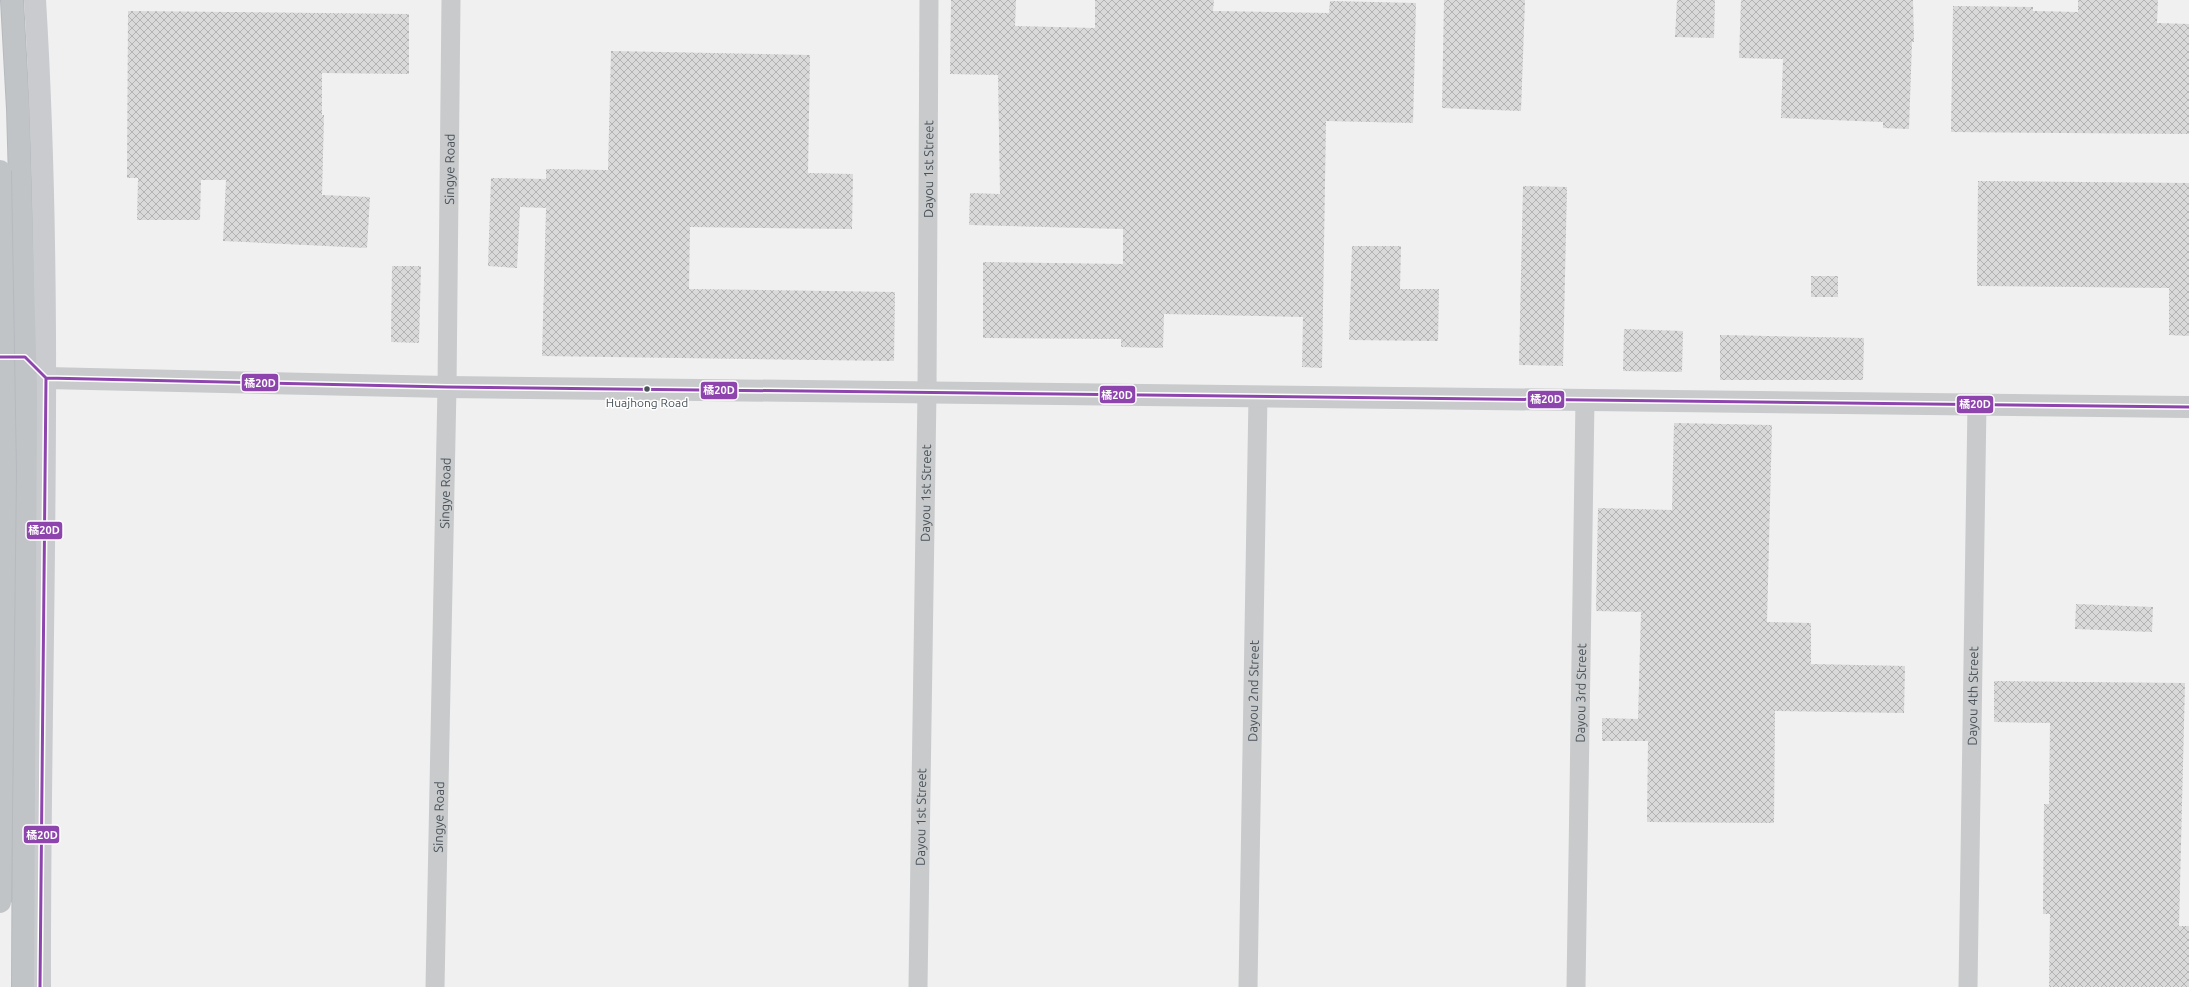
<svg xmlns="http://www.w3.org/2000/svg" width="2189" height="987" viewBox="0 0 2189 987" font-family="Ubuntu,'Noto Sans TC',sans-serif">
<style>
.building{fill:url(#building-cross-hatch)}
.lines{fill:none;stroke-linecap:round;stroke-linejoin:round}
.trunk-casing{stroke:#b6babe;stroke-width:24}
.minor{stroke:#c8cacb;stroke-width:19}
.tertiary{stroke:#c8cacb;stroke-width:22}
.secondary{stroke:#c9cbce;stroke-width:22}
.trunk{stroke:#c0c4c7;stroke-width:22}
.trunk-bridge-casing{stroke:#b6babe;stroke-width:24;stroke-linecap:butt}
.trunk-bridge{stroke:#c0c4c7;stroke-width:22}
.bus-1-casing{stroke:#fff;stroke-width:6}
.bus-1{stroke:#8e44ad;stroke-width:3}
.bus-dot{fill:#49525a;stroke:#fff;stroke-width:1.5}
.labels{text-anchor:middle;stroke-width:3;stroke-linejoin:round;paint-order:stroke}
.bus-label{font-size:12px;fill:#49525a;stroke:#fff}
.street-label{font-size:13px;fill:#49525a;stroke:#fff}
.line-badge{stroke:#fff;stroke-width:1.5}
.badge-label{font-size:11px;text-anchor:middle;font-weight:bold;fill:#fff}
</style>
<defs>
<pattern id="building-cross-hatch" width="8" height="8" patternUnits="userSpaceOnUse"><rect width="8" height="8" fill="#d9d9da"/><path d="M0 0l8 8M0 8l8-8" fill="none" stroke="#b2b3b4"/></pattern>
</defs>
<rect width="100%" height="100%" fill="#f0f0f0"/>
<path class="building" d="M951,0h65l-1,26 80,2v-28h119l-1,11 116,2 1,-12 86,2 -3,120 -87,-2 -4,247 -20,-1 1,-50 -139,-3 -1,34 -42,-1v-8l-138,-1v-76l140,2v-35l-154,-4 1,-32 30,1 -2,-119 -48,-1z
M1444,0h81l-4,111 -79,-3z
M1677,0h38l-1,38 -39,-1z
M1741,0h172l1,42h-2l-3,87 -26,-1v-6l-102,-4 2,-59 -44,-1z
M2078,0h80l-1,23 32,1v110l-238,-2 2,-126 80,1v4l45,1z
M128,11l281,3v60l-87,-1v42h2l-2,80 48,2 -3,51 -144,-7 3,-61h-25l-1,40h-63l1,-42h-11z
M611,51l199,4 -2,118 45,1 -1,55 -162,-2 -1,62 206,3 -1,69 -352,-5 4,-148 -26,-1 -3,61 -29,-2 3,-88 55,1v-10l62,1z
M1978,181l211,2v153l-20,-1v-47l-192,-2z
M1523,186l44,1 -4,179 -44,-1z
M1352,246h49l-1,43h39l-1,52 -89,-1z
M392,266h29l-2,77 -28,-1z
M1811,276h27v21h-27z
M1624,329l59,2 -1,41 -59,-1z
M1720,335l144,3 -1,42h-143z
M1674,423l98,2 -5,197 44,1v41l94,2 -1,47 -129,-2 -1,112 -127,-1 1,-81h-46v-23l36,1 3,-107 -45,-1 2,-103 74,2z
M2076,604l77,3 -1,25 -77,-3z
M1994,681l191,2 -6,243h10v61h-140l1,-73h-7l1,-110h5l1,-81 -56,-1z"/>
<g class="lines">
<g class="trunk-casing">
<path id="trunk" d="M12,0l6,109 8,280 -3,598"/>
</g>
<g class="minor">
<path id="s1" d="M435,987l12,-600 4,-387"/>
<path id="s2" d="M918,987l9,-595 2,-392"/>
<path id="s3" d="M1248,987l10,-591"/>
<path id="s4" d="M1576,987l9,-587"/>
<path id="s5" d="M1968,987l9,-583"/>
</g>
<path class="tertiary" d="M46,378l401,9 1742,20"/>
<path class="secondary" d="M35,0c20,328 4,658 5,987"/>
<use href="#trunk" class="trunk"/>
<g class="trunk-bridge-casing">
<path id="trunk-bridge" d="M0,171l5,301 -5,430"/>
</g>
<use href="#trunk-bridge" class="trunk-bridge"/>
<g class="bus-1-casing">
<path id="bus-1" d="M0,357h25l21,21
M46,378l401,9 1742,20
M40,987l6,-609"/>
</g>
<use href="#bus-1" class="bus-1"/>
</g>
<circle class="bus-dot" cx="647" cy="389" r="3.5"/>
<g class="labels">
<g class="bus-label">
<text x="647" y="407">Huajhong Road</text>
</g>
<g class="street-label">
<text dy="5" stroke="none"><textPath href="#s1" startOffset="818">Singye Road</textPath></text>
<text dy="5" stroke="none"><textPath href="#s2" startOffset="818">Dayou 1st Street</textPath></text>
<text dy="5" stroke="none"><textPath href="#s1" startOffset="494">Singye Road</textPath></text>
<text dy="5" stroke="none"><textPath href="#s2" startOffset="494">Dayou 1st Street</textPath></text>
<text dy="5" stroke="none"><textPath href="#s3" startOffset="296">Dayou 2nd Street</textPath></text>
<text dy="5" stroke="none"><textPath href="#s4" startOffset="294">Dayou 3rd Street</textPath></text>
<text dy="5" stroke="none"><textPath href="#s5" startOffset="291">Dayou 4th Street</textPath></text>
<text dy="5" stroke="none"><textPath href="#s1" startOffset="170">Singye Road</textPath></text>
<text dy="5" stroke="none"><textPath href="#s2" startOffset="170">Dayou 1st Street</textPath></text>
</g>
</g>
<g class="line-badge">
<rect x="241" y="373" width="38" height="19" rx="4" fill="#8e44ad"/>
<rect x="700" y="381" width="38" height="19" rx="4" fill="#8e44ad"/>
<rect x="1099" y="385" width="37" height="19" rx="4" fill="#8e44ad"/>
<rect x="1527" y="390" width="38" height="19" rx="4" fill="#8e44ad"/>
<rect x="1956" y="395" width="38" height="19" rx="4" fill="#8e44ad"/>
<rect x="26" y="521" width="37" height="19" rx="4" fill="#8e44ad"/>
<rect x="23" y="825" width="37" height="19" rx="4" fill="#8e44ad"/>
</g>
<g class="badge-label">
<text x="260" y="387">橘20D</text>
<text x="719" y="394">橘20D</text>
<text x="1117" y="399">橘20D</text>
<text x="1546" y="403">橘20D</text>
<text x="1975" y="408">橘20D</text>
<text x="44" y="534">橘20D</text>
<text x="42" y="839">橘20D</text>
</g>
</svg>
